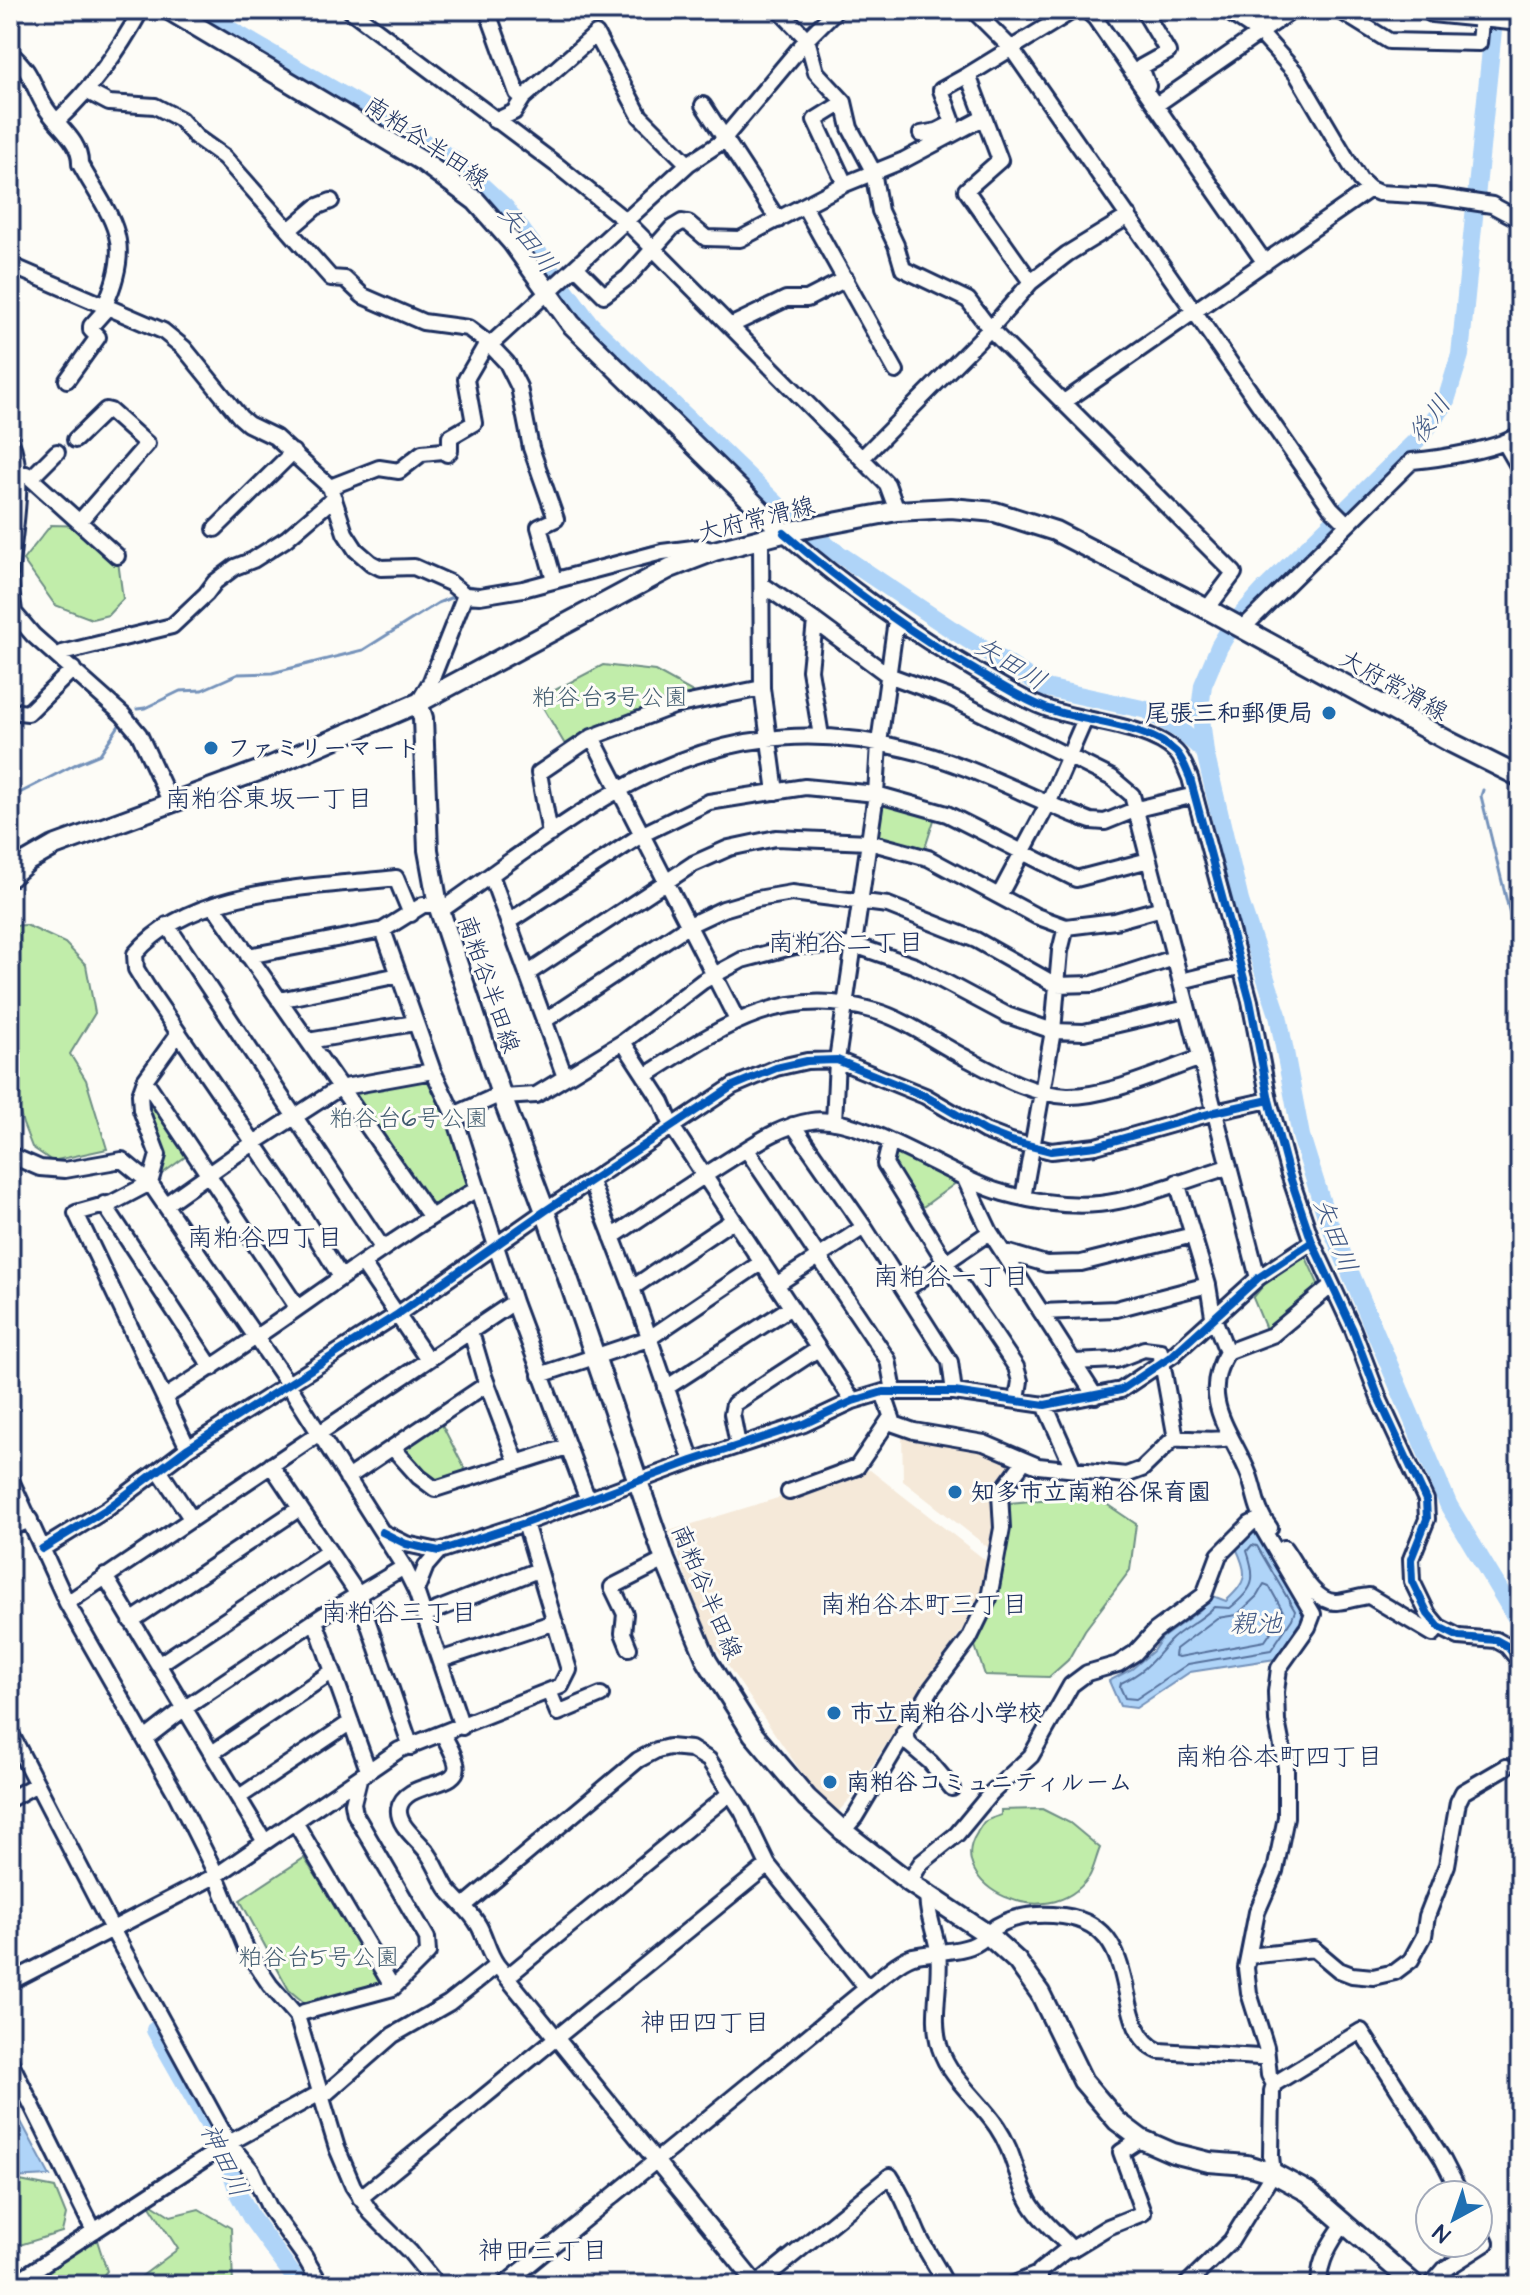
<svg xmlns="http://www.w3.org/2000/svg" width="1530" height="2295" viewBox="0 0 1530 2295" font-family="'Architects Daughter','Klee One',sans-serif">
<style>
.built{fill:#f5e9d9}
.green{fill:#c1edaa;stroke:#6e8e84;stroke-width:2}
.water{fill:#afd4f8;stroke:#7492ba;stroke-width:2}
.lines{fill:none;stroke-linecap:round;stroke-linejoin:round}
.shore{stroke:#56719c;stroke-width:2}
.stream{stroke:#7492ba;stroke-width:3}
.river{stroke:#afd4f8;stroke-width:18}
.minor-casing{stroke:#1b2f5e;stroke-width:20}
.major-casing{stroke:#1b2f5e;stroke-width:24}
.minor{stroke:#fdfcf7;stroke-width:14}
.major{stroke:#fdfcf7;stroke-width:18}
.cycleway-casing{stroke:#fdfcf7;stroke-width:13}
.cycleway{stroke:#0057b8;stroke-width:8}
.poi-dot{fill:#1f6fb2;stroke:#fdfcf7;stroke-width:3}
.labels{text-anchor:middle;stroke-width:6;stroke-linejoin:round;paint-order:stroke}
.street-label{font-size:24px;fill:#1b2f5e;stroke:#fdfcf7}
.park-label{font-size:24px;fill:#445e71;stroke:#fdfcf7}
.poi-label{font-size:24px;font-weight:bold;fill:#1b2f5e;stroke:#fdfcf7;text-anchor:start}
.water-label{font-size:26px;font-style:italic;fill:#405884;stroke:#fdfcf7}
.neighbourhood-label{font-size:26px;fill:#1b2f5e;stroke:#fdfcf7}
</style>
<rect width="100%" height="100%" fill="#fdfcf7"/>
<filter id="ink" filterUnits="userSpaceOnUse"><feTurbulence type="fractalNoise" baseFrequency=".0125" numOctaves="2"/><feDisplacementMap in="SourceGraphic" scale="16" xChannelSelector="R" yChannelSelector="G"/><feConvolveMatrix kernelMatrix="1 2 1 2 8 2 1 2 1" color-interpolation-filters="sRGB"/></filter>
<g filter="url(#ink)">
<path class="built" d="M902,1431l109,29 -11,67 -11,21 -86,-67z
M870,1470l123,96 -16,41 -127,192 -12,13 -27,-26 -101,-146 -41,-109z"/>
<path class="green" d="M51,525l40,1 27,35 5,38 -15,16 -16,4 -37,-14 -32,-45z
M603,665l52,6 49,27 -134,55 -32,-54z
M876,794l61,17 -15,46 -53,-15z
M26,925l39,18 21,22 9,48 -25,41 16,26 21,69 -55,12 -20,-14 -9,-23 -13,-47v-151z
M433,1071l44,118 -47,27 -91,-128z
M148,1093l41,61 -34,25 -9,-83z
M890,1143l74,34 -48,35 -31,-48z
M1304,1253l16,35 -52,46 -15,-36 13,-16z
M438,1417l32,62 -35,10 -42,-41z
M1093,1495l43,29 -6,46 -45,60 -17,30 -19,17 -64,-2 -10,-29 4,-36 25,-43 6,-64z
M1042,1809l28,14 30,25c-4,9 -6,21 -11,29 -42,60 -146,7 -112,-44 0,-1 6,-10 7,-11 4,-3 12,-5 17,-7v-5z
M304,1858l81,121v8l-78,18 -18,-15 -49,-90z
M10,2179l45,9 11,27 -4,17 -52,16z
M147,2201l24,15 28,-7 32,19 2,57h-103l48,-36z
M95,2234l12,37 -12,14h-78z"/>
<path class="water" d="M1257,1529l47,81 -4,12 -25,37 -85,13 -54,36 -16,-2 -11,-25 23,-12 21,-18 9,-13 38,-28 13,-14 13,5c21,-20 23,-26 10,-53z
M10,2101l40,75 -40,2z"/>
<g class="lines">
<path class="shore" d="M1252,1545l5,1 38,65 -3,8 -21,31 -83,14 -52,35 -11,-1 -5,-11 1,-4c26,-13 30,-21 48,-41 13,-14 32,-21 45,-35l16,1c24,-19 27,-28 17,-57z
M1264,1584l5,2 15,27 -19,28 -86,16 -4,-1 1,-7 41,-31 20,-3 20,-19z"/>
<path class="stream" d="M561,572l91,-26
M465,589l3,-3 16,3
M137,709l8,-1 35,-17 22,-1 36,-16 34,-1 91,-23 75,-47 17,-7
M1483,790l-2,6 39,159
M10,798l66,-34 24,-10 20,-30"/>
<path class="river" d="M196,10l257,149 52,48 85,117 198,191 42,33 121,81 95,59 101,22 33,20 25,22
M1495,10l-35,345 -15,49 -23,31 -160,157 -31,35 -12,20 -16,38 -3,25 5,42 35,149 38,114 23,121 24,77 124,293 71,118
M155,2030l70,123 14,42 13,24 48,66"/>
<g class="minor-casing">
<path id="minor" d="M350,10l208,156 68,55 261,263 10,27
M487,10l30,83 6,5 -9,14 -19,9
M779,10l28,29 9,33 28,30 6,26 23,43 7,40 16,34 7,24 65,31 22,29 244,244 -27,36
M973,10l38,38 320,460 16,16
M1086,10l9,8 170,245
M1143,10l25,42 -27,15 7,19
M1225,10l35,23 36,40 52,88 12,19 10,9 9,4 54,3 59,9 28,15
M1255,10l10,20
M1339,10l50,31 90,2 3,-33
M1425,10l7,4 88,9
M10,53c22,19 21,29 34,52 11,20 37,35 36,59 32,57 55,75 25,141
M86,91l23,12 46,3 25,13 16,18 28,20 107,121 14,1 18,17 60,26 45,6 22,17 17,18 12,24 12,61 25,71 -17,8 15,53
M523,98l73,-64 44,82 48,48
M844,102l-29,18 30,64
M703,105l75,115
M1156,105l137,-95
M57,121c34,-32 62,-70 84,-111
M921,134l16,-3 14,-7 1,-4 -11,-30 27,-15
M804,206l92,165
M289,230l27,-23 15,-6
M10,265l153,66 21,17 56,69 8,7 27,13 55,50 15,46 11,17 15,13 10,5 33,-1 36,16 15,12 15,1 43,-7 139,-37 39,-5 12,4
M576,267l28,28 24,-18 44,-49 10,-6 6,1 18,15 34,1 105,-55 59,-24 79,-42
M1031,282l-65,-92 34,-30 -32,-85 106,-65
M730,326l56,-27h21l39,-20
M490,345l198,-181 32,-21 87,-104 29,-29
M67,380l31,-43 -7,-7v-4l17,-19
M1064,402l306,-213
M10,439c17,38 3,94 0,136
M75,440l31,-30 4,1 37,33 -68,78
M1505,443l15,26
M862,458l128,-129 41,-47 36,-28 62,-38
M19,472l7,2 91,82
M31,478l26,-26
M330,487l49,-19 20,3 23,-18 21,-2 4,3 3,-3v-14l24,-14 -8,-44 21,-36
M215,529l78,-77
M784,533c60,52 125,99 194,139 21,12 42,26 65,35 36,15 105,17 133,45 7,7 10,17 14,26l60,223 19,99 19,71 24,71 41,88 27,71 46,99 1,19 -16,40 1,22 16,33 11,13 20,10 37,3 11,6 13,16
M761,539l1,149 14,104
M10,582l4,29
M763,585l52,36 -5,49 11,66
M10,608l23,27 90,80 16,19 32,69
M815,621l73,54 63,23 161,80 20,17 126,483
M1242,629l170,-168c24,-2 92,-12 108,-28
M62,653l110,-27 34,-32 9,-12 20,-15 18,-7 33,-21 48,-41
M418,703l13,-22 34,-86
M10,711l18,2 45,-44
M592,737l145,283
M550,834l-11,-61 53,-36 82,-31 88,-18
M491,875l74,202
M999,896l49,-92 37,-85
M438,905h-15l-40,25 50,141 21,44 60,187 74,198
M214,906l216,310
M440,911c152,-106 265,-211 465,-162 66,15 123,49 186,72l14,1 32,-13 58,-14
M508,922l135,-88 66,-32 96,-15 71,7 71,20 129,65 73,-19
M167,925l216,324
M248,956l135,-26
M527,974l166,-110 36,-16 47,-10 93,4 59,16 108,58 30,11 49,-6 47,-13
M1181,981l58,-14
M279,1000l120,-25
M544,1021l145,-96 34,-16 34,-10 35,-6 96,12 88,35 80,45 37,-1 81,-26
M178,1034l-33,46 -5,14 1,16 17,45 -8,28 -38,20 -36,10 112,235
M308,1041l107,-18
M623,1042l39,60 11,26 180,273
M645,1076c75,-48 136,-93 230,-65 32,9 61,32 91,47 32,17 64,36 101,38 41,1 95,-25 134,-38
M145,1080l152,227
M502,1097l34,-2 87,-53 80,-61 39,-21 53,-14 59,-1 61,21 92,49 46,16 31,1 103,-24
M454,1115l47,-21
M834,1122l3,-62 39,-266 3,-51 17,-123
M793,1125l71,102 86,135 4,30
M890,1143l-5,21 61,99 70,104 4,14 -3,19
M747,1150l141,210 6,31
M10,1155l30,13 25,2 57,-10 28,23 138,201 116,183 12,24 46,136
M964,1177l26,55 105,164
M591,1182l41,106 60,173
M1177,1182l31,103 5,31 14,36c-29,48 5,80 22,123 7,19 7,37 21,53
M1023,1198l30,-167 7,-80 6,-24
M104,1204l108,164
M166,1204l71,-50 102,-66 94,-17
M612,1237c39,-26 77,-52 117,-77 26,-16 51,-34 82,-39 49,-8 141,58 192,72 36,10 78,16 115,8 37,-8 74,-23 110,-34
M1002,1251l44,13 35,-1 112,-28
M362,1263l66,97
M341,1277l-46,-74 -148,-216 -11,-18 -1,-15c57,-68 179,-66 261,-76l15,36
M776,1285l88,-58
M632,1288l101,-68
M905,1290l85,-58
M1041,1312l75,-3 92,-24
M471,1332l13,44 33,87
M1227,1352l45,-17 60,-50
M1074,1362l42,-2 28,-11 16,2 16,88
M540,1375l108,-36 114,-77
M666,1388l125,-81
M883,1392l11,32 20,7 70,12 54,23 88,9 16,-6 31,-30c16,-1 43,3 56,-1
M165,1397c106,-65 204,-145 312,-208
M1045,1405l28,63
M738,1445l-6,-31 2,-10 84,-55
M393,1448l26,29 16,12 132,-42
M271,1465l88,131 52,151
M159,1470l32,48
M10,1478l57,125 109,191 36,72 35,85 23,34 27,31 40,132 16,38 18,27 39,39 27,33
M347,1478l140,-94
M789,1492l68,-25 34,-50
M10,1528l20,-8
M382,1532l24,12 33,7 86,-28 167,-62 112,-37 49,-23 30,-9h71l91,13 76,-15 52,-35 85,-77 54,-36
M1284,1548c12,16 29,56 53,54 11,-1 21,-5 32,-6l64,38 6,-7
M42,1549l65,-40 81,-61 210,-134 147,-103 188,-125 43,-18 31,-7 30,-1 88,36 60,35 26,10 40,10 45,-5 119,-34 54,-12
M105,1576l160,266
M416,1591l10,-25 13,-15
M67,1603l447,-301
M424,1615l114,-45
M131,1621l169,-113
M315,1621l53,149
M629,1648l-6,-15 2,-19 -13,-27 53,-27
M440,1660l115,-38
M158,1665l171,-114
M549,1691l9,22 43,-18
M10,1732l102,197 117,214 23,28 18,38 34,47 17,29
M904,1732l6,13 20,17 22,26
M443,1734c4,9 11,19 13,29 7,27 -52,16 -57,46 -2,18 22,32 30,46 7,10 11,22 18,33 10,13 24,23 32,38 7,13 9,27 18,39l260,320
M145,1739l40,-31 137,-92 82,-49
M212,1753l121,-82
M239,1797l112,-75
M10,1799l27,-15
M295,1822l98,166
M843,1831l12,-14 77,-129 37,-49 20,-41 13,-70 -2,-34 24,-33
M909,1882l12,-19 36,-29 34,-41 40,-37 40,-71 16,-12 31,-9 17,-11 20,-22 49,-36 15,-40 31,-31 12,-6
M928,1896c-3,11 8,40 10,54 4,32 -8,67 2,98 10,31 40,53 57,79 17,25 19,50 32,74 9,17 28,32 41,46
M464,1906l174,-146 19,-10 12,-3 22,2 18,11 33,51 26,54 99,123
M1249,1956l65,-7 25,21 13,5 21,2 22,-5 16,-12 13,-24 3,-20 20,-51 11,-63 5,-10 43,-25
M507,1977l222,-183
M10,1982l207,-107 182,-125 162,-64 8,-16 -44,-147
M297,2016l7,-4 89,-24 35,-35 -1,-15 -72,-124 -2,-11 6,-24
M10,2061l84,170
M1274,2084l87,-53 81,127 19,37
M322,2097l71,-62 56,-32 48,-38
M360,2198l408,-333
M11,2285l218,-142 91,-50
M504,2285l363,-297c14,-10 30,-27 46,-32 18,-5 50,-3 66,-14 6,-4 11,-12 18,-16 21,-12 43,-13 66,-10 85,11 45,113 96,135l100,6 7,-3
M756,2285l134,-109c15,23 18,35 28,58 8,18 20,33 28,51
M1012,2285l26,-11
M1040,2285v-14l30,-24 2,2 36,-22 35,-14 -22,-61 20,-13
M1186,2285l45,-44 42,-68 -2,-17 1,-65 2,-7 -5,-9 -3,-28 -17,-54 -3,-25 11,-56 18,-41 11,-54v-50l-9,-46 -1,-29 3,-24 29,-41 5,-13 -50,-85 1,-8
M1320,2285c-3,-22 11,-44 24,-61
M1431,2285l13,-15 42,-27 -8,-16"/>
</g>
<g class="major-casing">
<path id="major" d="M169,10l253,151 54,40 36,41 59,82 213,209
M418,703l5,15 5,132 10,55 63,189 44,117 120,349 42,101 46,73 54,64 36,33 66,51 78,52 30,27 23,32 43,88 34,40 24,18 32,14 36,9 38,3 26,8 35,19 107,93
M10,877l18,-16 26,-15 215,-79 149,-64 252,-135 44,-17 77,-20 106,-20 54,-3 44,4 60,19 152,78 243,133 70,35"/>
</g>
<use href="#minor" class="minor"/>
<use href="#major" class="major"/>
<g class="cycleway-casing">
<path id="cycleway" d="M784,533c60,52 125,99 194,139 21,12 42,26 65,35 36,15 105,17 133,45 7,7 10,17 14,26l60,223 19,99 19,71 24,71 41,88 27,71 46,99 1,19 -16,40 1,22 16,33 11,13 20,10 37,3 11,6 13,16
M382,1532l24,12 33,7 86,-28 167,-62 112,-37 49,-23 30,-9h71l91,13 76,-15 52,-35 85,-77 54,-36
M42,1549l65,-40 81,-61 210,-134 147,-103 188,-125 43,-18 31,-7 30,-1 88,36 60,35 26,10 40,10 45,-5 119,-34 54,-12"/>
</g>
<use href="#cycleway" class="cycleway"/>
</g>
</g>
<g class="poi-dot">
<circle cx="1329" cy="713" r="8"/>
<circle cx="211" cy="748" r="8"/>
<circle cx="955" cy="1492" r="8"/>
<circle cx="834" cy="1713" r="8"/>
<circle cx="830" cy="1782" r="8"/>
</g>
<g class="labels">
<g class="street-label">
<text transform="translate(427 142) rotate(34)" y="8">南粕谷半田線</text>
<text transform="translate(756 519) rotate(-14)" y="8">大府常滑線</text>
<text transform="translate(1394 685) rotate(29)" y="8">大府常滑線</text>
<text transform="translate(489 984) rotate(71)" y="8">南粕谷半田線</text>
<text transform="translate(707 1592) rotate(67)" y="8">南粕谷半田線</text>
</g>
<g class="park-label">
<text x="610" y="705">粕谷台3号公園</text>
<text x="409" y="1126">粕谷台6号公園</text>
<text x="319" y="1965">粕谷台5号公園</text>
</g>
<g class="poi-label">
<text x="1313" y="721" text-anchor="end">尾張三和郵便局</text>
<text x="227" y="756">ファミリーマート</text>
<text x="971" y="1500">知多市立南粕谷保育園</text>
<text x="850" y="1721">市立南粕谷小学校</text>
<text x="846" y="1790">南粕谷コミュニティルーム</text>
</g>
<g class="water-label">
<text transform="translate(528 239) rotate(52)" y="9">矢田川</text>
<text transform="translate(1429 419) rotate(-54)" y="9">後川</text>
<text transform="translate(1011 663) rotate(31)" y="9">矢田川</text>
<text transform="translate(1336 1235) rotate(69)" y="9">矢田川</text>
<text x="1256" y="1632">親池</text>
<text transform="translate(225 2160) rotate(65)" y="9">神田川</text>
</g>
<g class="neighbourhood-label">
<text x="269" y="807">南粕谷東坂一丁目</text>
<text x="846" y="951">南粕谷二丁目</text>
<text x="265" y="1246">南粕谷四丁目</text>
<text x="951" y="1285">南粕谷一丁目</text>
<text x="924" y="1613">南粕谷本町三丁目</text>
<text x="399" y="1621">南粕谷三丁目</text>
<text x="1279" y="1765">南粕谷本町四丁目</text>
<text x="705" y="2031">神田四丁目</text>
<text x="543" y="2259">神田三丁目</text>
</g>
</g>
<rect width="1530" height="2295" fill="none" stroke="#fdfcf7" stroke-width="40"/>
<rect x="20" y="20" width="1490" height="2255" fill="none" stroke="#1b2f5e" stroke-width="3" filter="url(#ink)"/>
<g transform="translate(1454 2219) rotate(220)"><circle r="38" fill="#fdfcf7" stroke="#a3aaba" stroke-width="2"/>
<path d="M0-6L14 30L0 20L-14 30Z" fill="#1f6fb2"/>
<text y="-12" font-size="22" font-weight="bold" text-anchor="middle" fill="#1b2f5e">N</text>
</g>
</svg>
